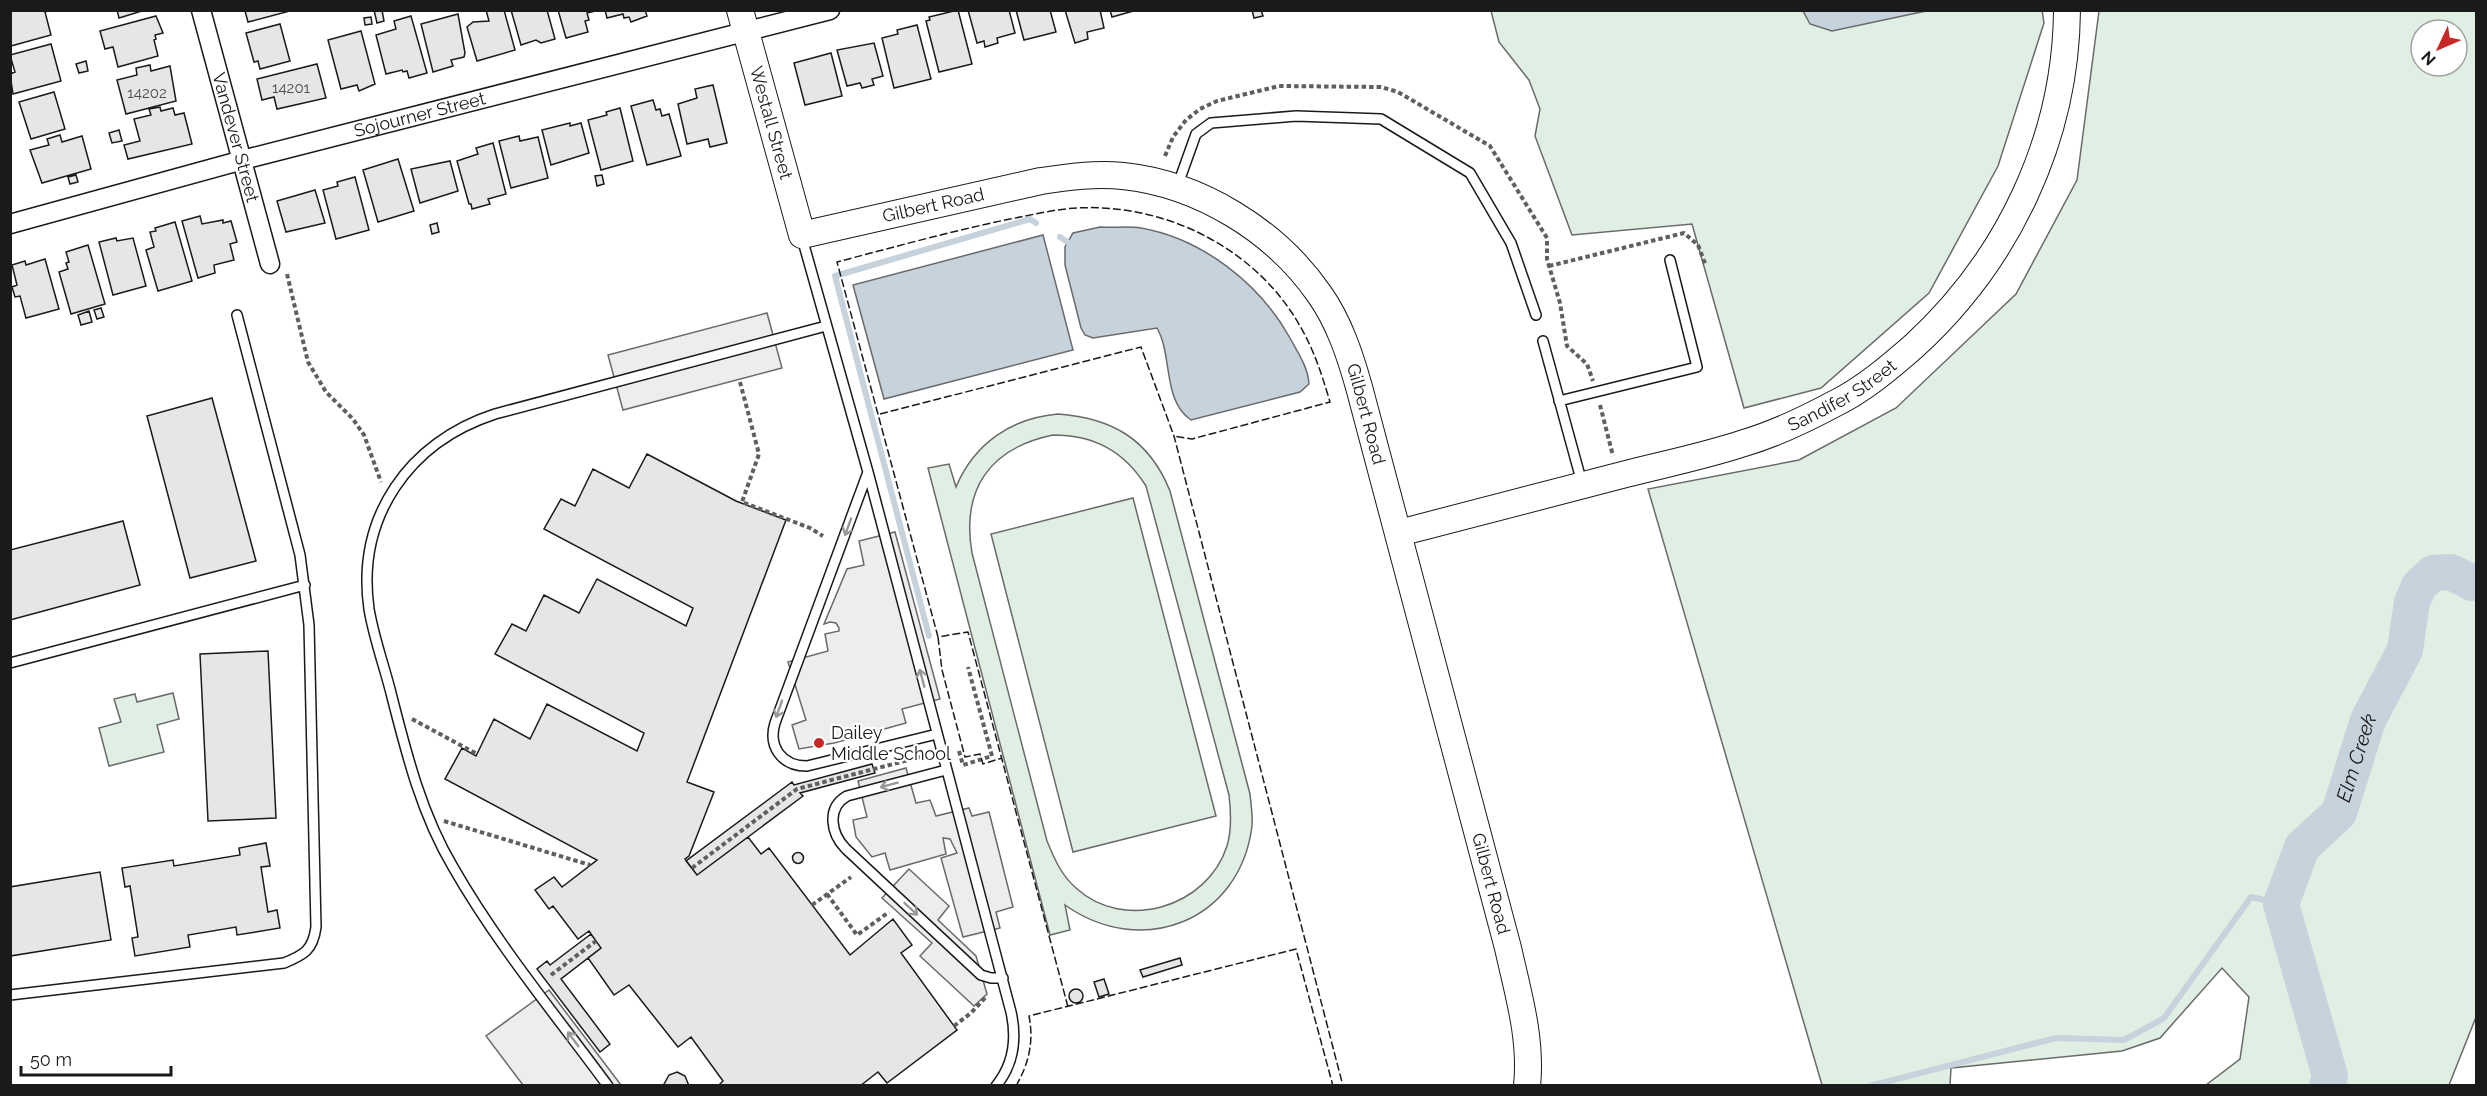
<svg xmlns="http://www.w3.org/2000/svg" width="2487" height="1096" viewBox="0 0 2487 1096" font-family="Raleway,sans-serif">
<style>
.green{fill:#e0efe3;stroke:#6a6a6a;stroke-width:1.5;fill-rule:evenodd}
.parking{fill:#ededed;stroke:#6a6a6a;stroke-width:1.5}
.water{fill:#c6d2dc;stroke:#6a6a6a;stroke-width:1.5}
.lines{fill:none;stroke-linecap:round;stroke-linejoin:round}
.stream{stroke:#c6d2dc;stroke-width:6}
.river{stroke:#c6d2dc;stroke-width:36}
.building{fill:#e6e6e6;stroke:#1a1a1a;stroke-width:1.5}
.lane-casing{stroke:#1a1a1a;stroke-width:12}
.street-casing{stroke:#1a1a1a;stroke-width:21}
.secondary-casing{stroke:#1a1a1a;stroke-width:28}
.path{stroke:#5f5f5f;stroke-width:4;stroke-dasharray:4.5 3;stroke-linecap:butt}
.lane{stroke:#fff;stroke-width:9}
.street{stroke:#fff;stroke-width:18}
.secondary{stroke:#fff;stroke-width:26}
.fence{stroke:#1a1a1a;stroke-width:1.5;stroke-dasharray:8 3;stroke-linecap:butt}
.oneway{stroke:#989898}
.poi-dot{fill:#c62828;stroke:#fff;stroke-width:2}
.labels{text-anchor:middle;stroke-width:4.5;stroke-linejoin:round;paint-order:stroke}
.number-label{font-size:15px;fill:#4d4d4d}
.street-label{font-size:18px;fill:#1a1a1a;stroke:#fff}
.poi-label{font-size:18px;fill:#1a1a1a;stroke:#fff;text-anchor:start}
.water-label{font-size:20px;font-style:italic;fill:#1a1a1a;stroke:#fff}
</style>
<rect width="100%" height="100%" fill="#fff"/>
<path class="green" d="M2042,10l2,13 -46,143 -69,127 -108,95 -77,20 -52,-184 -120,11 -37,-99 5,-27 -11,-29 -30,-38 -8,-31z
M2099,11h377v1006l-27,68h-243l34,-26 9,-62 -27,-29 -62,70 -38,13 -171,17 -1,17h-128l-174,-596 151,-29 97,-52 120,-114 61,-114zM2421,30h36v36h-36z
M1058,414c54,4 91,25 112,77l80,303c1,11 3,22 2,32 -12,96 -111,133 -187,79l5,25 -20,5 -122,-467 21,-4 7,23c18,-43 55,-69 102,-73zM1053,435c41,0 71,16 93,51l83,309c2,17 3,35 -2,51 -20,62 -103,86 -151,42 -15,-13 -22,-30 -29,-47l-75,-288c-11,-64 18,-105 81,-118z
M1133,498l83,318 -143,36 -82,-318z
M173,693l6,26 -22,6 7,27 -55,14 -10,-38 22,-6 -7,-23 21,-5 2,8z"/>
<path class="parking" d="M767,313l15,55 -159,42 -15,-55z
M895,532l45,167 -38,10 4,14 -72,20 -35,6 -7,-24 14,-5 -18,-58 40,-11 -3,-17 14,-3v-3l-3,-5 -6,-1 -6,2 23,-55 17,-4 -5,-24z
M906,768l10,35 14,-3 6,16 33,-8 3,8 17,-4 24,95 -17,5 4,16 -37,9 -22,-79 16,-5 -7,-14 -7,-1 3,16 -56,16 -5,-17 -13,4 -16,-20 -3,-17 14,-3 -9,-36z
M909,869l40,37 -11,14 38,36 11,38 -13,12 -54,-50 12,-13 -50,-45z
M549,990l72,95h-98l-37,-49z"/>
<path class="water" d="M1803,11h123l-94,20 -22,-7z
M1100,227c13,1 28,-1 41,1 62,11 119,56 149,110 8,15 18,29 19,46l-9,8 -109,28c-29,-20 -18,-64 -34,-92l-64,10 -8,-3 -4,-7 -16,-63v-18l8,-14z
M1043,235l30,115 -189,49 -31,-114z"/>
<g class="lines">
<path class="stream" d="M1060,237l12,8
M929,636l-94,-360 195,-57 6,4
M1870,1086l186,-48 68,2 40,-22 87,-121 30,7"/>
<path class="river" id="s1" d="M2327,1086l3,-10 -49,-172 21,-57 37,-34 29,-93 37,-70 7,-48 7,-16 14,-13 18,-1 21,11 4,-2"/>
</g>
<path class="building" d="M10,10h41l-6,2 6,23 -40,11z
M117,10h28l-26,8z
M374,10h8l2,11 -7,2z
M486,10h18l11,40 -38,11 -10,-34 6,-5 16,-1z
M511,10h36l8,29 -14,4 -5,-3 -15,5z
M558,10h38v1l-9,2 2,7 -4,1 3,11 -22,6z
M605,10h40l2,6 -16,6 -2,-5 -5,1 -1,-4 -16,4z
M958,10l14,54 -33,8 -13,-51 4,-1 -1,-3z
M968,10h41l6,23 -18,5 1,5 -13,4 -1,-6 -7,2z
M1016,10h34l6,22 -32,8z
M1065,10h35l4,18 -17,4 1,7 -13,4z
M1110,10h27l-25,7z
M1252,10h9l2,6 -9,2z
M245,11l45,-1v1l-42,11z
M458,14l7,39 -1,4 -13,3 2,6 -20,6 -12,-48z
M156,16l7,17 -8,2 1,4 -2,1 4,16 -40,11 -5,-20 -8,2 -5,-18z
M411,16l16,57 -18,5 -2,-7 -4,1 -1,-2 -16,4 -10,-39 20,-6 -2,-8z
M371,17l1,7 -7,1 -1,-7z
M280,24l10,37 -30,8 -2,-8 -4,1 -8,-29z
M917,25l14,54 -37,9 -12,-50 16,-4 -1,-4z
M361,31l14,53 -16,7 -2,-6 -16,4 -13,-49z
M874,43l9,33 -11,3 2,6 -12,3 -2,-5 -13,3 -10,-36z
M51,44l10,37 -48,13 -3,-20 5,-2 -5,-17z
M831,53l11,43 -37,9 -11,-42z
M86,61l2,10 -9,2 -3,-9z
M317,64l9,34 -49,11 -3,-12 -12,3 -5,-21z
M150,65l1,6 19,-5 6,35 -50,13 -9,-34 20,-5 -1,-7z
M713,85l14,58 -17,4 -2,-8 -21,5 -9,-40 19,-6 -2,-9z
M54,92l11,37 -34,10 -12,-37z
M653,100l3,10 4,-1 2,7 7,-2 12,42 -34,9 -16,-59z
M160,107l1,4 12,-3 2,7 9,-2 8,31 -64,15 -4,-14 16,-4 -6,-22 17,-4 -2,-6z
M620,108l13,53 -32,9 -13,-50 19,-5 -1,-3z
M570,123v3l11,-3 8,30 -38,12 -9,-35z
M119,130l3,11 -10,2 -3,-10z
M60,135l2,7 20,-6 9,33 -49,14 -12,-33 19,-5 -2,-6z
M519,136l1,5 18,-4 10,41 -37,10 -12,-47z
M493,143l13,51 -18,5 2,5 -18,5 -1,-5h-2l-12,-43 21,-7 -2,-6z
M398,159l16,52 -36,11 -15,-52z
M450,161l8,30 -38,12 -9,-34z
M76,175l2,7 -8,2 -2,-7z
M602,175l2,9 -7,2 -2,-10z
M355,177l14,53 -33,9 -13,-49 15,-4 -1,-4z
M315,190l10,33 -39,9 -9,-31z
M200,216l2,8 21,-4v3l8,-2 6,21 -7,2 4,16 -20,5 1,8 -17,5 -16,-57z
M175,222l17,59 -34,10 -12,-41 8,-3 -4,-15 6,-1 -1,-3z
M437,223l2,9 -7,2 -2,-9z
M116,238l1,3 16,-3 13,48 -33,9 -14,-53z
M88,245l17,59 -34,10 -12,-42 9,-3 -2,-6 3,-1 -3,-10z
M45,259l14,50 -33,9 -6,-22 -5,1 -3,-10 5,-2 -5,-20 13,-4 1,4z
M101,308l3,9 -7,2 -3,-9z
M89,311l3,11 -11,3 -3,-10z
M212,398l44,163 -66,17 -43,-162z
M647,454l89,47 50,19 -99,262 27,10 -25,64 -4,3 12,16 51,-38 13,17 8,-6 81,107 43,-36 19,26 -11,8 56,77 -70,53 -9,-11 -18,14h-142l5,-5 -32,-44 -13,10 -49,-62 -15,10 -26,-37 13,-10 -12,-17 -11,8 -25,-33 -4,3 -14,-19 19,-13 8,10 35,-27 -152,-81 17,-31 14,8 18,-37 36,20 17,-35 90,47 7,-18 -149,-79 17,-30 14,7 18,-36 35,18 18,-34 89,47 7,-18 -149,-79 17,-30 14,7 18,-37 36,19z
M123,521l17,64 -130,35v-70z
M268,651l8,167 -68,3 -8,-167z
M872,764l3,9 -75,20 3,3 -106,79 -11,-14 106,-79 2,3z
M266,843l4,23 -9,1 7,45 9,-2 3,18 -43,7 -1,-8 -48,8 2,12 -55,9 -3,-18 6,-1 -8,-51 -5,1 -3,-19 51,-8 1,6 66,-11 -1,-7z
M792.5 858a5.5 5.5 0 1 1 11 0a5.5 5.5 0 1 1-11 0Z
M100,872l11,68 -101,16v-69z
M591,934l10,14 -40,31 49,65 -10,8 -63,-83 10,-8 3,4z
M1180,958l2,7 -39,12 -3,-7z
M1104,979l5,15 -10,3 -5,-15z
M1069 996a7 7 0 1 1 14 0a7 7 0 1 1-14 0Z
M677,1072l8,4 4,10h-26l6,-11z"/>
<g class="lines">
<g class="lane-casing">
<path id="lane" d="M1177,187l19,-53 15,-11 85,-7 85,3 89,54 41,70 25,72
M802,238l66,234 143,540c6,27 3,52 -15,74
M1543,341l39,142
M1559,401l138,-34 -27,-107
M868,472l-93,251c-7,23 6,43 32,43l130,-32
M10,663l295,-78
M946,770l-99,26c-21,12 -16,38 -1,53l135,126 10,3h12
M10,995l274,-32c20,-8 29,-13 32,-36l-7,-302 -9,-70 -63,-240
M608,1086c-53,-72 -111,-142 -155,-219 -31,-52 -46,-111 -61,-170 -7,-29 -18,-58 -23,-88 -13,-92 40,-167 126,-195l331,-88"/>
</g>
<g class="street-casing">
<g id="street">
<path id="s2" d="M201,10l69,254"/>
<path id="s3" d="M10,224l244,-67 576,-147"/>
</g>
</g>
<g class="secondary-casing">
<g id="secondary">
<path id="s4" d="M740,10l62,225 239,-54c27,-4 55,-8 82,-5 77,8 153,55 197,119 19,27 30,60 39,92l149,561c10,45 24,91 19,138"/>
<path id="s5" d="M1399,533c75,-20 151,-39 227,-59 39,-10 79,-18 118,-31 31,-9 62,-24 90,-39 29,-14 56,-37 80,-58 94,-86 152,-207 153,-336"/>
</g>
</g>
<path class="path" d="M1165,156l8,-19 13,-17 14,-11 17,-8 62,-15 102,1 17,5 92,54 57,92v21l13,44 7,43 20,18 6,17
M1549,266l135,-33 14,12 8,21
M287,274l21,88 18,30 27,27 11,16 17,47
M740,382l19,72 -17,48 68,26 13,8
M1600,405l13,51
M412,719l65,35
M959,751l4,14 29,-9 -24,-89
M444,821l146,44
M692,868l105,-79 127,-33
M827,894l30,41 32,-23
M812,905l39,-28
M551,975l45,-34
M954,1026l17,-13 15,-16"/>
<use href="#lane" class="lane"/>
<use href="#street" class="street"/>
<use href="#secondary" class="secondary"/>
<path class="fence" d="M880,414l261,-67 33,89 169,650
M938,637l4,33 23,87 15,-3 3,10 19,-6
M1068,1007l-100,-375 -30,5 -101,-375c57,-15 115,-31 173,-43 22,-4 45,-10 67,-11 88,-5 179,40 223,118 14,24 22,49 30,76l-138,37 -18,-3
M1016,1086c13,-23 18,-44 13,-70l267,-67 37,137"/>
</g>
<defs><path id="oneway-shaft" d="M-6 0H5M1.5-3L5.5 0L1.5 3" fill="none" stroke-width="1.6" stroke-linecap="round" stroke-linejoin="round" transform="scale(1.5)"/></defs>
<g class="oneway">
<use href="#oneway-shaft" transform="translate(848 527) rotate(110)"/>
<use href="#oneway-shaft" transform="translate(922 678) rotate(-105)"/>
<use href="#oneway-shaft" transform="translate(779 709) rotate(110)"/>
<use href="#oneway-shaft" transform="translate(889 785) rotate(165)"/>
<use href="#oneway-shaft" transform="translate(911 909) rotate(43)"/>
<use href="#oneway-shaft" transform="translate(573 1039) rotate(-127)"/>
</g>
<circle class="poi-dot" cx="819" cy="743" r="6"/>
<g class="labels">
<g class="number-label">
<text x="291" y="93">14201</text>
<text x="147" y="98">14202</text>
</g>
<g class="street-label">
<text dy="6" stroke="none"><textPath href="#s3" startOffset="424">Sojourner Street</textPath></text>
<text dy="6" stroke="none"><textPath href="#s4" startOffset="117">Westall Street</textPath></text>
<text dy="6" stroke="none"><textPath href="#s2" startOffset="132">Vandever Street</textPath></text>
<text dy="6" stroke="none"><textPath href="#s4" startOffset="368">Gilbert Road</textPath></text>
<text dy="6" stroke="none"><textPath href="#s5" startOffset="466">Sandifer Street</textPath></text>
<text dy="6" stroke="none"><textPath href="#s4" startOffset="926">Gilbert Road</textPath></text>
<text dy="6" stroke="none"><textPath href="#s4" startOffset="1412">Gilbert Road</textPath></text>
</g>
<g class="poi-label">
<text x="831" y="739">Dailey<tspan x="831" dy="21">Middle School</tspan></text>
</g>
<g class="water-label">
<text dy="7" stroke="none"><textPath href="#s1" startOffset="358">Elm Creek</textPath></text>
</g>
</g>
<rect width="2487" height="1096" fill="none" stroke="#1a1a1a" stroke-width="24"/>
<g transform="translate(2439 48) rotate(226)"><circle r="28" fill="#ffffff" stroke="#a3a3a3" stroke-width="1.5"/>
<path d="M0-4.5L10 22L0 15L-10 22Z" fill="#c62828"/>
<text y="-9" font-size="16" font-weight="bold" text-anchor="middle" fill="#1a1a1a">N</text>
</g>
<path d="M21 1066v9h150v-9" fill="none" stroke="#1a1a1a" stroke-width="3"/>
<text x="30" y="1066" font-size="18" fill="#1a1a1a" stroke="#ffffff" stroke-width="4.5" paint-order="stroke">50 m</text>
</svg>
